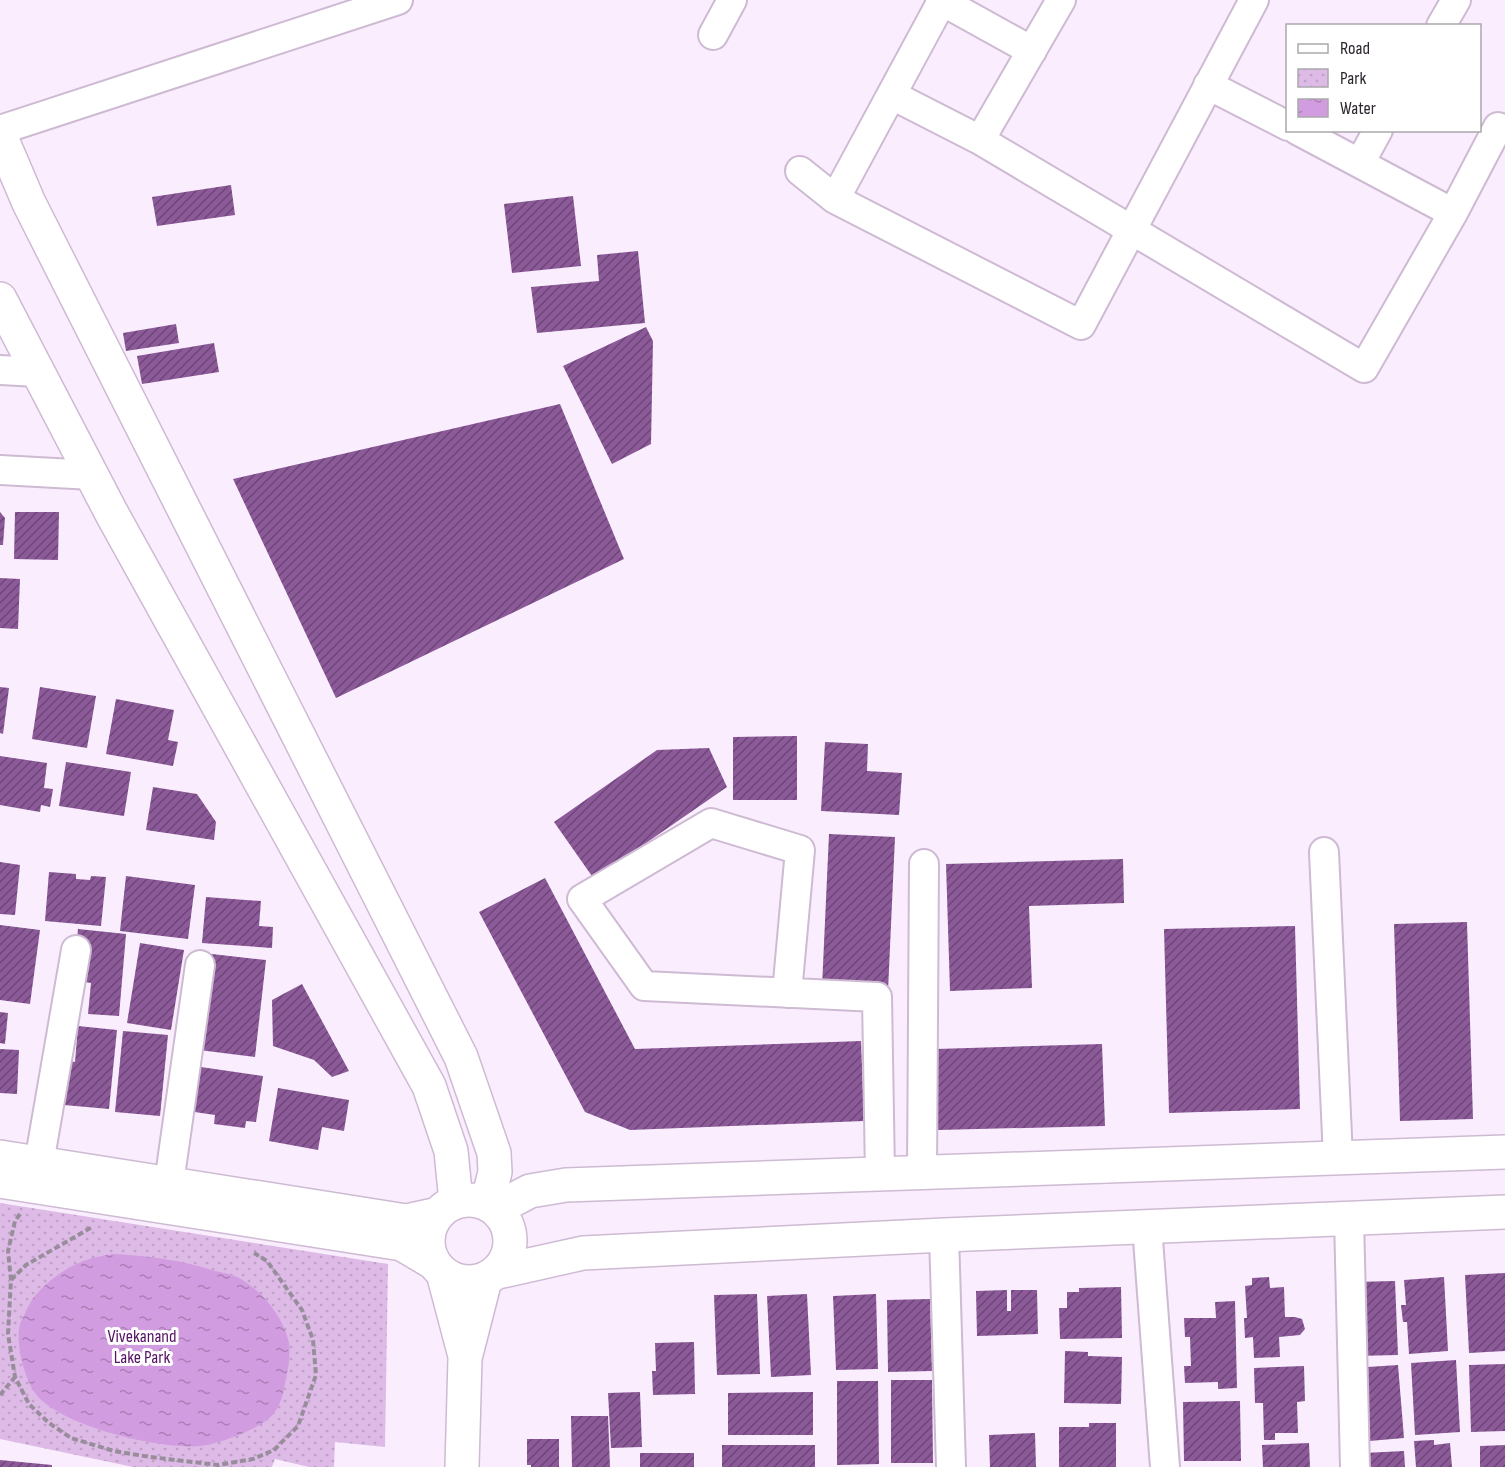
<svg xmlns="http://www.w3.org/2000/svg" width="1505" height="1467" viewBox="0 0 1505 1467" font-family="'Sofia Sans Condensed',sans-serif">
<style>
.park{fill:url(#park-dots)}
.water{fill:url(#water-ripples)}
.building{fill:url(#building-hatch)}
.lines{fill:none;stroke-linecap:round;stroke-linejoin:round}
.street-casing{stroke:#cebad3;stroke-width:32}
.secondary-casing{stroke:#cebad3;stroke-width:36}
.path{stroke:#988d9b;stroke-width:4;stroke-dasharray:6 3;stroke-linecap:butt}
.street{stroke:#fff;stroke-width:28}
.secondary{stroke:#fff;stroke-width:33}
.labels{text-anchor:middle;stroke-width:6;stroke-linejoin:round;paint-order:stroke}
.park-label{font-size:18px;fill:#561365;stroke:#fff}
</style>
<defs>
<pattern id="park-dots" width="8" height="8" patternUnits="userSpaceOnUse" patternTransform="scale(1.5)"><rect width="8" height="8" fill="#debae7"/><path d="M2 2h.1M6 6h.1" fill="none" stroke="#bfa0c6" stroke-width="1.8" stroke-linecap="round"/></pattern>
<pattern id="water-ripples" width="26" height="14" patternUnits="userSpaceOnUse" patternTransform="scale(1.5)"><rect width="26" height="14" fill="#d29ce0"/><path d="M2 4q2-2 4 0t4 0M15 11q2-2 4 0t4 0" fill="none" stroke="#ab7fb6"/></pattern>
<pattern id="building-hatch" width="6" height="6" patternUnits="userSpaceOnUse" patternTransform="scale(1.5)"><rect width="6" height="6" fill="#8c5a99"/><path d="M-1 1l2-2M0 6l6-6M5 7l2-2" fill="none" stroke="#6c4676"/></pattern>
</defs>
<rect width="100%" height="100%" fill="#faeefe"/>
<path class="park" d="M0,1203l388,61 -3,183 -50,-5 -1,25h-25l-34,-8 -3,8h-139l-133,-28z"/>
<path class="water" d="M113,1254c35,2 69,6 102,17 9,2 19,4 26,8 22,13 43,39 48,64 2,15 -2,31 -5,45 -1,8 -5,19 -10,25 -10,15 -56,31 -74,33 -39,4 -141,-20 -165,-53 -11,-16 -20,-50 -15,-69 2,-6 6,-11 8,-17 6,-12 13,-18 23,-27 21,-16 35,-22 62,-26z"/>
<path class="building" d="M231,185l4,30 -78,11 -5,-29z
M573,196l8,70 -69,7 -8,-69z
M638,251l7,72 -108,10 -6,-46 68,-6 -2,-26z
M176,324l3,19 -53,8 -3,-18z
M646,327l7,14 -2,103 -39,20 -49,-98z
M214,343l5,29 -77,12 -5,-28z
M560,404l64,155 -288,139 -103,-219z
M0,512l5,6 -2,27h-3z
M15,512h44l-1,48 -44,-1z
M0,578l20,1 -2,50 -18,-1z
M0,687l9,1 -6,46 -3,-1z
M40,687l56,9 -9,52 -55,-9z
M116,699l58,11 -6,30 10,2 -5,24 -67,-12z
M797,736v64h-64v-63z
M825,742l43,2 -1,27 35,2 -3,42 -78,-4z
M709,748l18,39 -133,92 -40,-57 103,-72z
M0,756l47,7 -3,25 9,1 -3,18 -9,-2 -1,7 -40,-7z
M66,762l65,10 -7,44 -65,-10z
M153,787l44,7 19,28 -2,18 -68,-10z
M829,834l66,3 -7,154 -66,-4z
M1123,859l1,44 -95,3 3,82 -82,3 -4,-127z
M0,862l20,3 -5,50 -15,-1z
M49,872l27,2v5l14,1 1,-4 15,1 -5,49 -56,-5z
M126,876l69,9 -7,54 -68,-8z
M545,878l90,171 226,-8 3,80 -234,9 -45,-18 -106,-200z
M206,897l55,4 -2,25 14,1 -1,21 -70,-5z
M1467,922l6,197 -73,2 -6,-197z
M0,925l40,5 -10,74 -30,-4z
M1295,926l5,183 -131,4 -5,-184z
M78,929l48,5 -7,82 -31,-2 3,-31 -6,-1 1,-11 -11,-13z
M140,943l44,7 -13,80 -44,-7z
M203,953l63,7 -11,97 -64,-8z
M302,984l47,87 -17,6 -18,-17 -41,-14 -1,-46z
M0,1012l8,1 -3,31 -5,-1z
M78,1026l39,4 -8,79 -45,-4 5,-44 6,1z
M123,1031l45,4 -8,81 -45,-4z
M1102,1044l3,82 -167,4 -2,-81z
M0,1049l19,1 -2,44 -17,-1z
M187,1065l76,11 -7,46 -10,-1 -1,7 -31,-4 1,-9 -34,-5z
M278,1088l71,12 -5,31 -22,-4 -4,23 -49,-9z
M1505,1273v78l-36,2 -4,-78z
M1269,1277l1,11 14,-1 1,30h10l7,2 3,10 -5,6 -21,2 1,20 -26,1 -1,-21 -8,1 -1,-20h3l-2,-32 7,-1v-7z
M1444,1277l4,74 -39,3 -2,-32h-4l-2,-17h5l-2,-25z
M1395,1281l3,74 -43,1 -2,-74z
M1121,1287l1,51 -62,1 -1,-31h8v-16h12v-4z
M1007,1290v21h4v-21h26l1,44 -61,2 -1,-45z
M757,1294l3,80 -43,1 -3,-80z
M807,1294l4,81 -40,2 -4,-81z
M876,1294l2,75 -42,1 -3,-74z
M930,1299l2,72 -44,1 -1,-72z
M1235,1301l2,87 -19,1v-7l-33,1 -1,-17h7l-1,-29h-5l-1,-19h32l-1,-16z
M694,1342l1,52 -42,1 -1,-24h4l-1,-28z
M1065,1351l23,1v4l34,1 -1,47 -57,-1z
M1456,1360l4,72 -45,3 -4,-72z
M1505,1364v67l-34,1 -2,-67z
M1398,1365l6,73 -46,4 -6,-74z
M1304,1366l1,35 -8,1 1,31h-23v7h-11l-1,-37h-8l-1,-35z
M891,1380h41l1,83h-42z
M837,1381h41l1,83 -42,1z
M640,1392l2,55 -31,1 -3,-55z
M813,1392v43h-85v-42z
M1240,1401l1,60h-57l-1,-59z
M571,1416h37l2,51h-38z
M1089,1423h27v44h-57v-40h30z
M1035,1433l1,34h-46l-1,-32z
M527,1439h32v28h-28v-2h-4z
M1434,1440v5l16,-2 2,24h-36l-2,-26z
M1309,1443l1,24h-47l-1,-22z
M722,1445h93v22h-93z
M1505,1445v22h-25v-21z
M1404,1451l1,16h-40l-1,-14z
M640,1453h54v14h-54z
M0,1460l52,5v2h-52z"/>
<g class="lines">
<g class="street-casing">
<path id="street" d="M940,0l92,51
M1441,26l15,-26
M713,35l19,-35
M1208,85l80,41
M892,95l88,45 384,228 89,-155 45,-86
M0,130l398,-130
M1297,130l156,83
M980,140l81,-140
M1360,163l18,-33
M800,171l35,28 246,126 173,-325
M835,199l107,-198
M0,370l38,2
M0,470l92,5
M1324,852l14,306
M787,993l13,-143 -89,-27 -129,76 62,87 233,11 3,177
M39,1163l37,-213
M922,1172l2,-308
M169,1183l31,-218
M1349,1218l6,249
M1147,1226l18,241
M944,1235l7,232"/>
</g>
<g class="secondary-casing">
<path id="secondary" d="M0,135l29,68 432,854 33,96 1,19 -8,32
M0,299l112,215 317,572 22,65 5,51
M0,1157l406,64 32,-7
M0,1181l402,63 32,19
M428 1241a41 41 0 1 1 82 0a41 41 0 1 1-82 0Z
M496,1209l34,-18 36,-6 939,-33
M498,1272l85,-19 361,-18 561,-23
M443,1273l22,83
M462,1467l3,-109 20,-78"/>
</g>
<path class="path" d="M20,1214l-5,7 -7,30 3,29 -3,54 7,43 14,27 20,19 22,15 43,13 36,6 68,8 35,-6 21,-9 24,-24 18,-51 -3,-35 -11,-30 -35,-49 -13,-8
M11,1280l15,-15 66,-38
M0,1395l15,-18"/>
<use href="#street" class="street"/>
<use href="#secondary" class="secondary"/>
</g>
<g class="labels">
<g class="park-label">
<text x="142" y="1342">Vivekanand<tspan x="142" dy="21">Lake Park</tspan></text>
</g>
</g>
<rect x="1286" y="24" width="195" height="108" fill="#ffffff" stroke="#aba8ac" stroke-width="1.5"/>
<rect x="1298" y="44" width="30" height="9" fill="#ffffff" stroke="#aba8ac" stroke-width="1.5"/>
<text x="1340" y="54" font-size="18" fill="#2d252f">Road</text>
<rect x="1298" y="69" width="30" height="18" fill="url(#park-dots)" stroke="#aba8ac" stroke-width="1.5"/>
<text x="1340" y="84" font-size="18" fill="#2d252f">Park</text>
<rect x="1298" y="99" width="30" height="18" fill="url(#water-ripples)" stroke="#aba8ac" stroke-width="1.5"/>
<text x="1340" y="114" font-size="18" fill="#2d252f">Water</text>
</svg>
